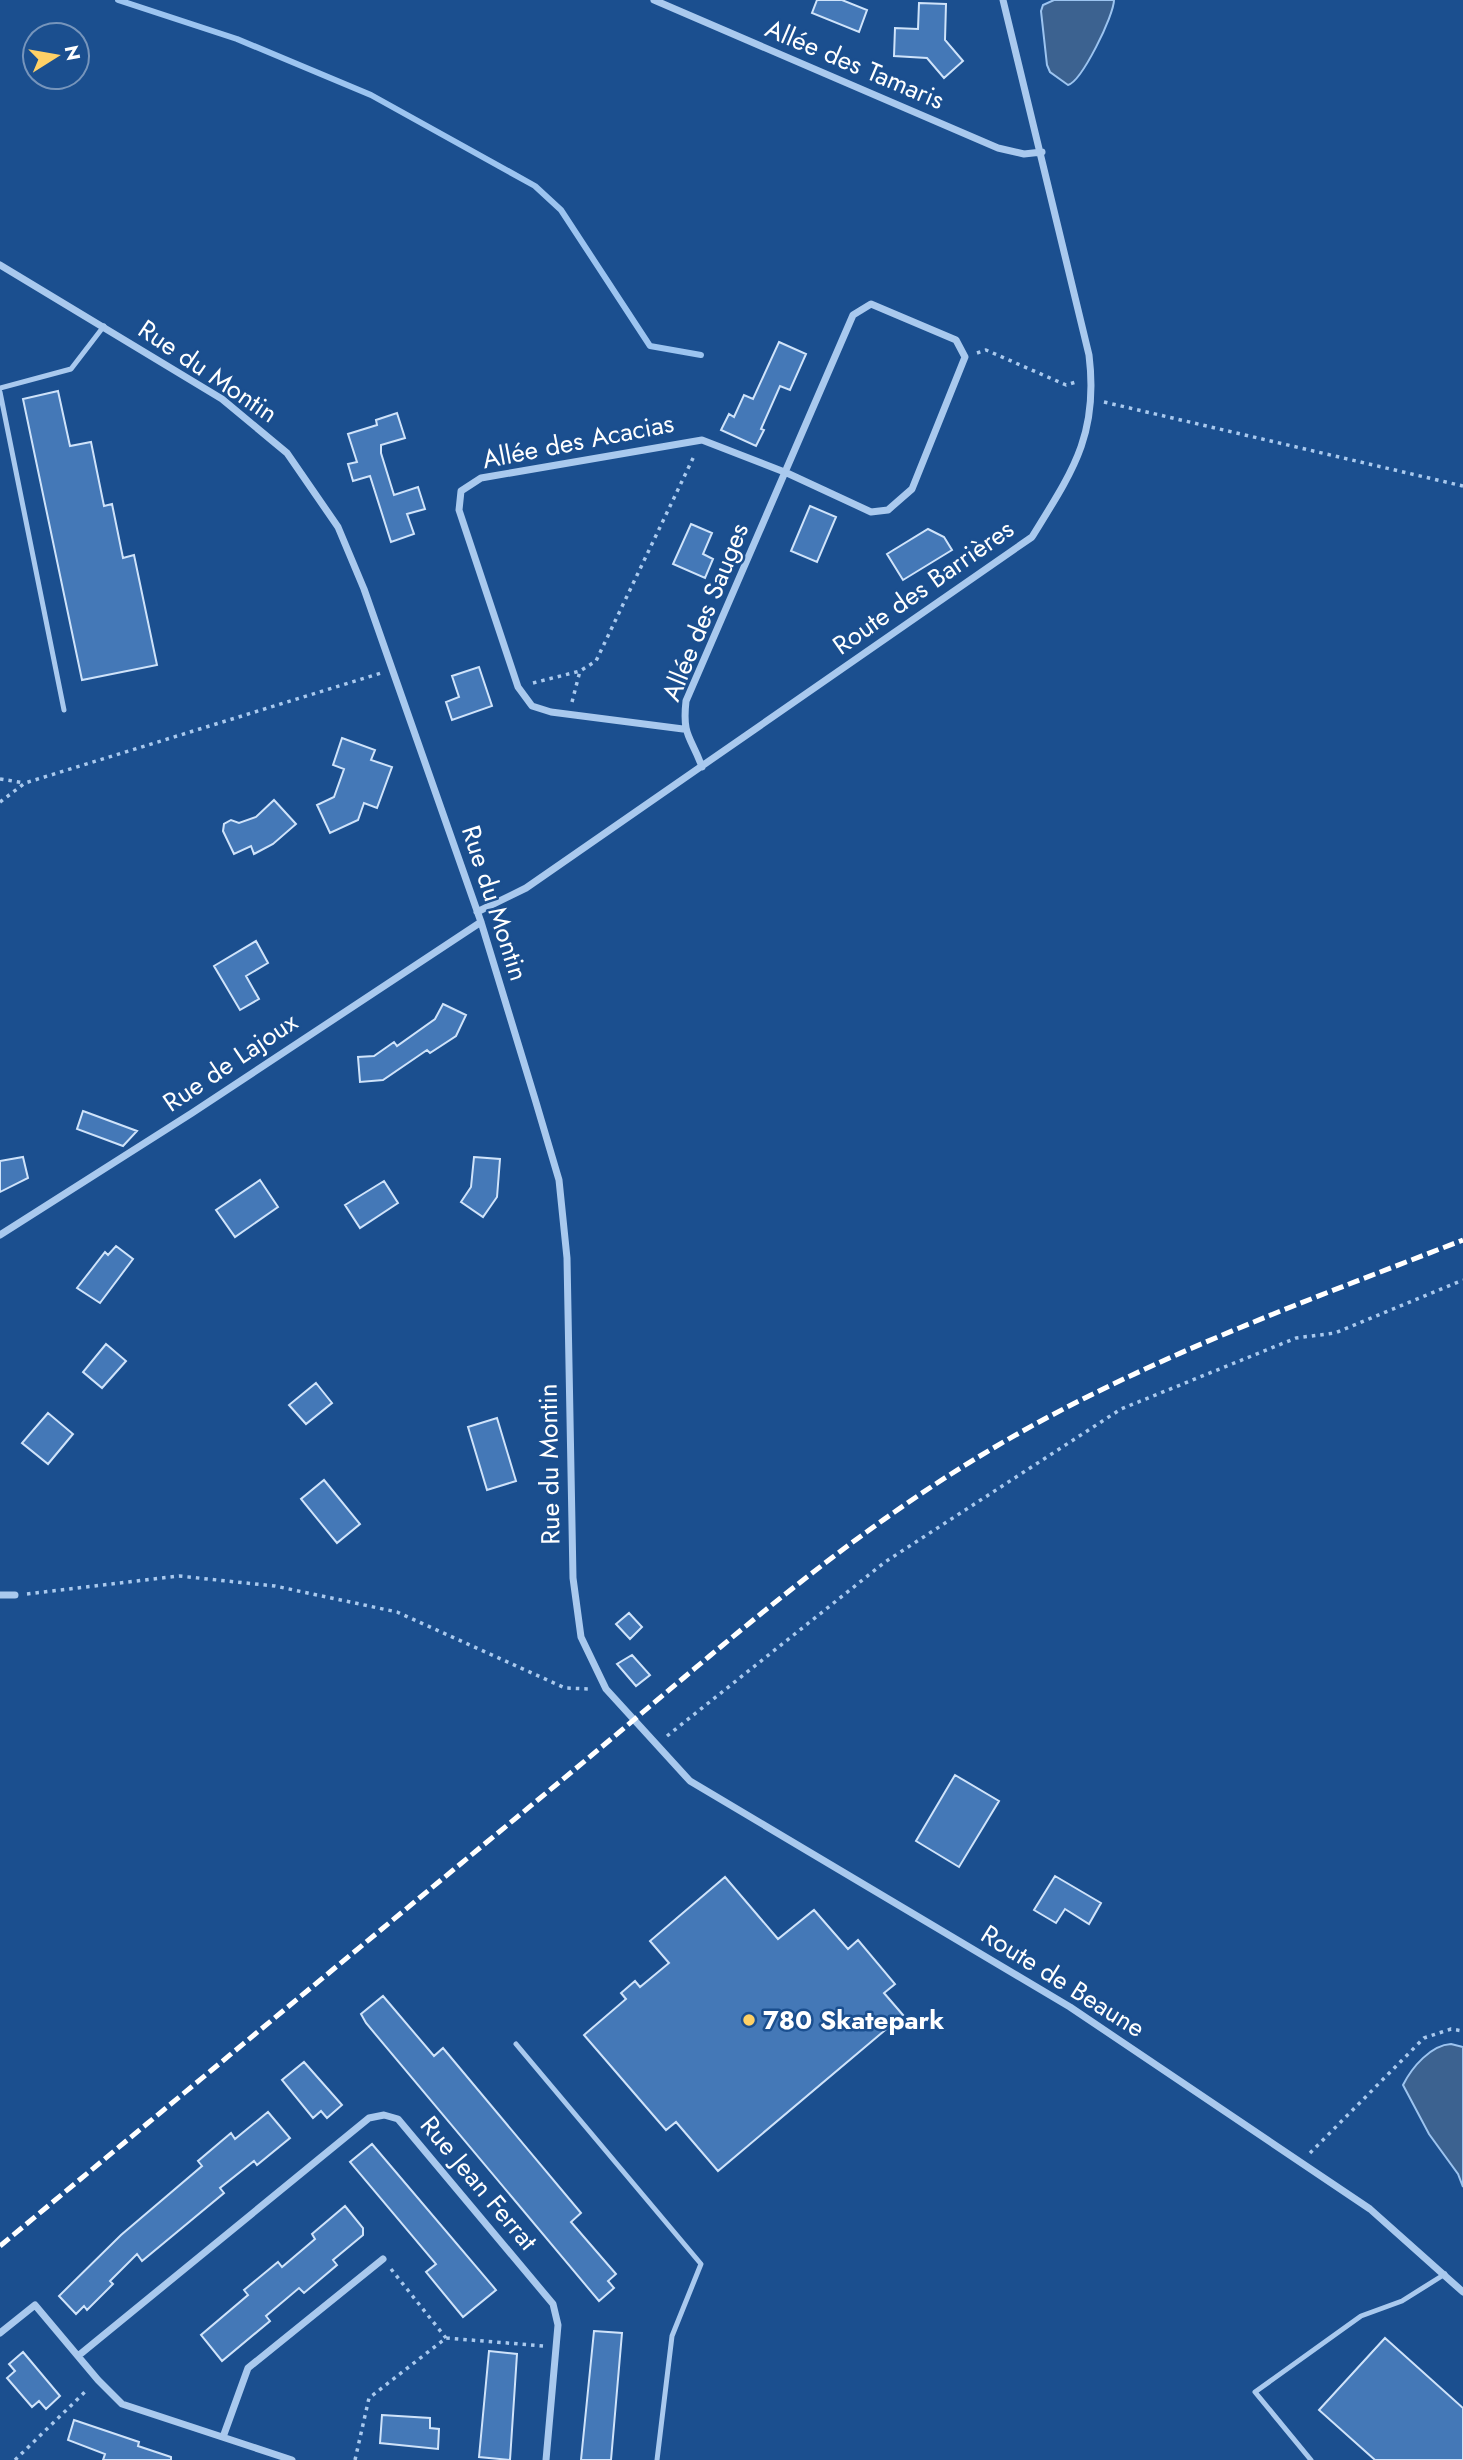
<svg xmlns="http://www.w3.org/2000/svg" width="1463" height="2460" viewBox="0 0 1463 2460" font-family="Jost,sans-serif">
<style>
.water{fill:#3c6290;stroke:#9cc4f0;stroke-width:2}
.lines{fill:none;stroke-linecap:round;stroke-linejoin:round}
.stream{stroke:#9cc4f0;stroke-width:6}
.building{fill:#4478b7;stroke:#cfe3fa;stroke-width:2}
.path{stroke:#a9c9ee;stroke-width:3.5;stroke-dasharray:3.5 5;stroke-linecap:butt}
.lane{stroke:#a9c9ee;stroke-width:5}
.street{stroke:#a9c9ee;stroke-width:7}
.rail{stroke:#fff;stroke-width:5;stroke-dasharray:12 5;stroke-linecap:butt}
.poi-dot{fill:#ffd166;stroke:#1b4f8f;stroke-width:2.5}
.labels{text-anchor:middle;stroke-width:5;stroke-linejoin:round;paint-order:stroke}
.street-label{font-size:26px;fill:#fff;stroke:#1b4f8f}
.poi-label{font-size:26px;font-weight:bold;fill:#fff;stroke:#1b4f8f;text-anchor:start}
</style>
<rect width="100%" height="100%" fill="#1b4f8f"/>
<path class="water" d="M1054,0h60c0,15 -32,81 -46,85l-18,-13 -3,-7 -6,-54 2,-6z
M1451,2044l12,3v140l-5,-13 -29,-40 -26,-49c9,-18 28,-40 48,-41z"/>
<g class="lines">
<path class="stream" d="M118,0l119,39 134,56 164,91 26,24 89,136 51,9"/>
</g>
<path class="building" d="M817,0h25l25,10 -8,22 -47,-19z
M919,3l27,1 -1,36 18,21 -19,17 -17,-20 -33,-2 1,-28 23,1z
M779,342l27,12 -16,36 -10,-4 -19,43 3,1 -8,16 -35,-16 8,-16 5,3 10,-22 9,4z
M58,391l12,55 21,-4 13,64 8,-2 11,54 11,-3 23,110 -75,15 -59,-281z
M397,413l8,25 -24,7v8l13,42 24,-8 7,22 -18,5 7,20 -23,8 -21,-66 -17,5 -5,-17 9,-2 -9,-28 29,-9 -1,-5z
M810,506l26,11 -19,45 -26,-11z
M691,524l21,9 -9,21 10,5 -8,19 -32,-14z
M928,529l16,8 8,13 -49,30 -16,-26z
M479,667l13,39 -40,14 -6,-18 13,-5 -7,-21z
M342,738l33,12 -4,10 21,7 -15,41 -13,-5 -6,17 -28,13 -13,-28 17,-8 10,-28 -11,-4z
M274,800l22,24 -23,20 -19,10 -3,-8 -17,8 -11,-23 1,-7 7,-4 8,3 17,-6z
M256,941l12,22 -22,13 13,23 -19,11 -26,-44z
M443,1004l23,11 -10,21 -26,17 -3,-3 -44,30 -23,2 -2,-25 16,-1 20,-14 3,4 38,-27z
M83,1111l54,20 -14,15 -46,-17z
M23,1157l5,21 -28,14v-31z
M474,1157l26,2 -3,38 -14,20 -22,-15 10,-15z
M260,1180l18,27 -43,30 -19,-27z
M384,1181l14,22 -38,25 -15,-23z
M116,1246l17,13 -33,44 -23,-15 28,-36 3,3z
M106,1344l20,17 -24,27 -19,-16z
M316,1383l16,20 -26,21 -17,-19z
M48,1413l25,21 -25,30 -26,-21z
M497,1418l19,63 -29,9 -19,-63z
M324,1480l36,44 -23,19 -36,-44z
M629,1613l13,14 -12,12 -14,-15z
M632,1655l18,20 -14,11 -19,-22z
M955,1775l44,26 -40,66 -43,-26z
M1055,1876l46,27 -12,21 -24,-15 -9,14 -22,-13z
M725,1877l53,62 36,-29 34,39 10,-9 37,44 -11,9 19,22 -185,156 -42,-49 -10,8 -82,-95 42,-36 -5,-6 14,-12 5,6 29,-24 -19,-22z
M383,1996l51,60 9,-8 138,165 -10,9 45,52 -8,7 6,7 -15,13 -233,-278 -5,-9z
M304,2062l38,43 -15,13 -6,-7 -8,7 -31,-38z
M268,2112l22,26 -33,27 -3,-4 -34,27 4,5 -82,68 -5,-7 -27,27 3,3 -26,26 -3,-4 -8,8 -17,-18 62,-61 81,-69 -4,-5 33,-28 4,6z
M372,2144l124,146 -33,27 -37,-45 10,-8 -86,-102z
M345,2206l18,22v7l-30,25 4,5 -33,28 -5,-5 -33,28 4,5 -48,40 -21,-26 47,-40 -4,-5 34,-28 4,5 33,-28 -3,-5z
M594,2331l28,2 -11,127h-30z
M1385,2338l78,70v52h-88l-56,-50z
M489,2351l28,3 -7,106 -31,-3z
M23,2352l37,44 -14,13 -7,-8 -7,6 -25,-29 8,-7 -6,-7z
M382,2415l48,3v10l9,1 -1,20 -58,-6z
M74,2420l65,22 -1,4 33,11v3h-68l2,-6 -37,-14z"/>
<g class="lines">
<path class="path" d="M977,353l9,-3 80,35 10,-3
M1104,402l359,84
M533,683l47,-12 16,-10 99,-207
M572,702l8,-31
M0,779l25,4
M0,802l25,-19 356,-110
M27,1594l152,-18 96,10 122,26 168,76 25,1
M667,1736l218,-174 236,-153 175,-71 39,-5 128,-53
M1310,2153l114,-115 27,-9 12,2
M391,2269l55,69
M15,2460l73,-71
M355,2460l14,-62 77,-60 98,8"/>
<path class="lane" d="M0,388l71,-19 33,-43
M0,392l64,318
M516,2044l185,220 -29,72 -15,124
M1311,2460l-56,-68 106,-76 41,-15 43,-27"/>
<path class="street" d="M654,0l344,148 26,6 18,-2
M0,265l222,134 65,54 51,74 26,62 117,333 54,177 24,81 8,78 6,320 8,59 25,52 84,92 380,226 300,202 93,83
M683,729l-132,-17 -19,-6 -14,-19 -59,-177 2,-19 20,-13 221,-38 85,33 84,39 17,-2 24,-21 53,-132 -9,-17 -85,-36 -18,11 -167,386c-4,36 5,35 16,66
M477,912l49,-24 506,-351c40,-65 67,-102 57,-182l-86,-355
M0,1235l192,-122 289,-191
M0,1595h15
M0,2333l35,-28 63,75 24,24 170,56
M78,2356l291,-238 15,-3 14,4 155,185 5,21 -12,135
M223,2437l25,-69 135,-109"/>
<path class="rail" d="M0,2246c191,-159 383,-318 574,-476 136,-113 268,-233 421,-323 147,-87 309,-145 468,-207"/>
</g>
<circle class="poi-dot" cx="749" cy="2020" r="7"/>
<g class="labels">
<g class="street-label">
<text transform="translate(855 64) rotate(23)" y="9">Allée des Tamaris</text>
<text transform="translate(208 371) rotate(34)" y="9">Rue du Montin</text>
<text transform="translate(578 441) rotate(-11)" y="9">Allée des Acacias</text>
<text transform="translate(923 587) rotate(-35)" y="9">Route des Barrières</text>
<text transform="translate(705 612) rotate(-68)" y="9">Allée des Sauges</text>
<text transform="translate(495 903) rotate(72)" y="9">Rue du Montin</text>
<text transform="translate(230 1062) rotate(-34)" y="9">Rue de Lajoux</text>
<text transform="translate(549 1464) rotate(-91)" y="9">Rue du Montin</text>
<text transform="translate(1063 1981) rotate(32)" y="9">Route de Beaune</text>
<text transform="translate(479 2183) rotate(50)" y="9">Rue Jean Ferrat</text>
</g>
<g class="poi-label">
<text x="763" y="2029">780 Skatepark</text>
</g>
</g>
<g transform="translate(56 56) rotate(79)"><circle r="33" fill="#1b4f8f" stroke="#7695bc" stroke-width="2"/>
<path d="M0-5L12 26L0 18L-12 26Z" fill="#ffd166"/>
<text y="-10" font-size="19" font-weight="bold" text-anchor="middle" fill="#ffffff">N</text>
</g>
</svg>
